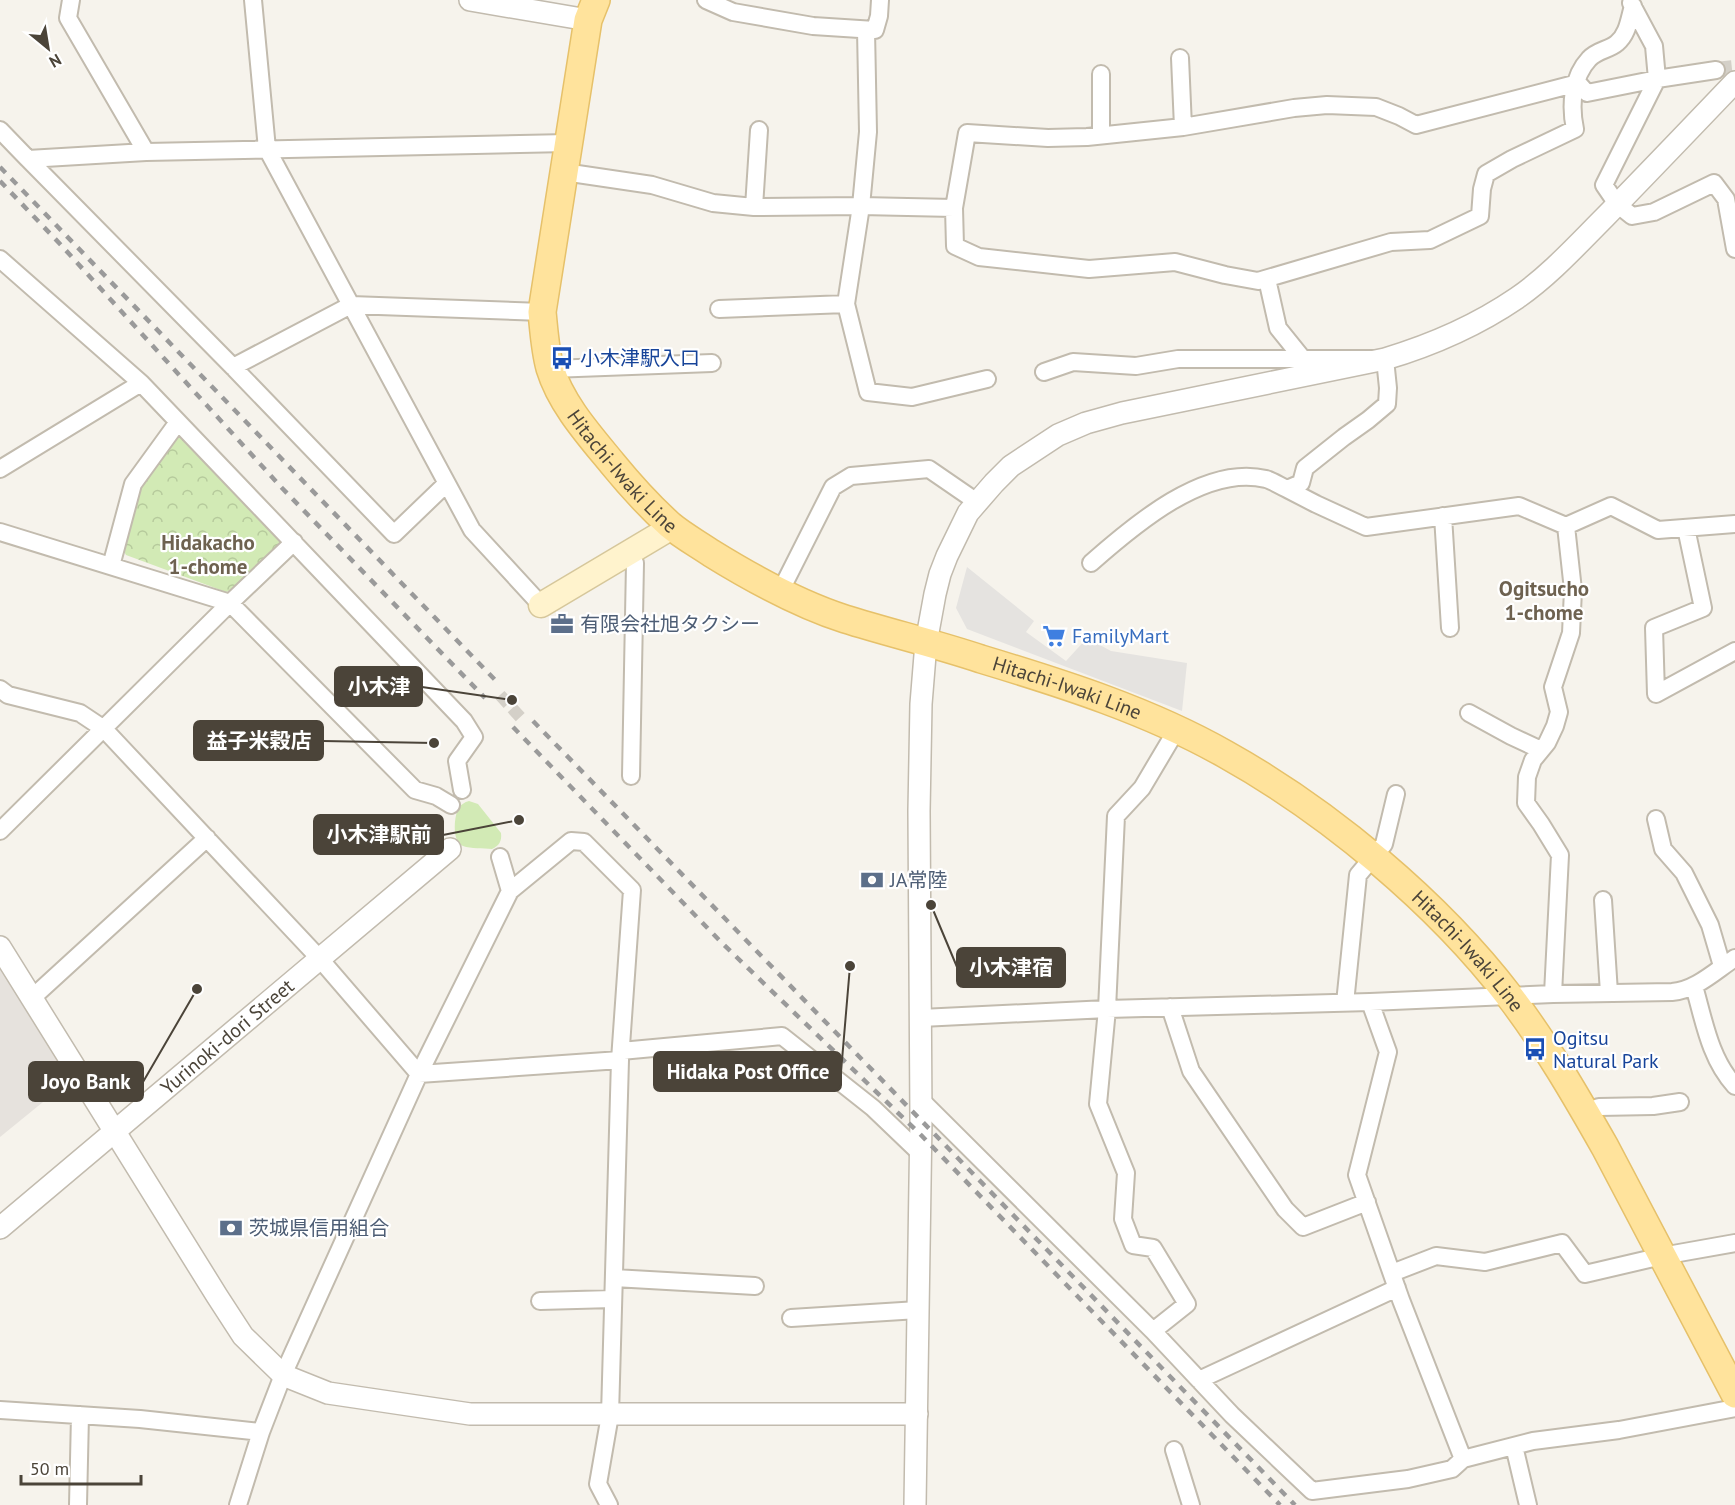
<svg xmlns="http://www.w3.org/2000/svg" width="1735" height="1505" viewBox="0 0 1735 1505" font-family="'PT Sans','Noto Sans JP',sans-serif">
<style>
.industrial{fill:#e6e2dd}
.grass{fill:#d2eab5}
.park{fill:url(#park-crowns)}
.parking{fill:#e5e3e0}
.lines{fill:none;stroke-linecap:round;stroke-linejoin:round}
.pedestrian-tunnel{stroke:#d4d0c8;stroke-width:12;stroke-dasharray:12 6;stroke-linecap:butt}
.minor-tunnel{stroke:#d4d0c8;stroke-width:16;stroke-dasharray:16 8;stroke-linecap:butt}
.minor-casing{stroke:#c2bbae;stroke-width:20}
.tertiary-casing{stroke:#c2bbae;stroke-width:24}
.secondary-casing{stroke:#d6c79b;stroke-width:27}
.primary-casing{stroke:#e6c16a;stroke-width:30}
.minor{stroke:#fff;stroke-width:16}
.tertiary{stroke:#fff;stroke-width:21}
.secondary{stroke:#fff3cd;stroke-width:24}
.primary{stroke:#ffe39c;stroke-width:27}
.rail{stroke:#9a9a9a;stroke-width:4.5;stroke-dasharray:8 8;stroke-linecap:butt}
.labels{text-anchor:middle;stroke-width:4.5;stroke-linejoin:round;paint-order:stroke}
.transit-label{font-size:20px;fill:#164399;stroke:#fff;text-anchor:start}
.street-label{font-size:20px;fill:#4b4439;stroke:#fff}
.service-label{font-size:20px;fill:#4e5e75;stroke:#fff;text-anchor:start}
.shop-label{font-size:20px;fill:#366cbe;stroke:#fff;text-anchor:start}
.neighbourhood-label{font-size:21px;font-weight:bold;fill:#6e6250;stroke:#fff}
.leader{fill:none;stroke:#4b4439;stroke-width:2}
.callout-dot{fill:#4b4439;stroke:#fff;stroke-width:2}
.callout{fill:#4b4439;stroke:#4b4439;stroke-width:2}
.callout-label{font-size:21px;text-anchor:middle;font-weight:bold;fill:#fff}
</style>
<defs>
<pattern id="park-crowns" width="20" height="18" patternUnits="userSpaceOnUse" patternTransform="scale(1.5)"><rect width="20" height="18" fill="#d2eab5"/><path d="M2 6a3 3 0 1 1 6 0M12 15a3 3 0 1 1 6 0" fill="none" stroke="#b6ca9c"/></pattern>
</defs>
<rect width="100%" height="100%" fill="#f6f3ec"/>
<path class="industrial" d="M0,955l75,121 -75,61z"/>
<path class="grass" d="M469,801l9,3 23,29c1,8 -2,13 -9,16 -9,-1 -21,0 -29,-3 -11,-4 -9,-28 -5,-37 2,-4 7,-7 11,-8z"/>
<path class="park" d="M179,432l99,102 4,12 -41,41 -15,5 -100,-37 -4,-7 20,-66z"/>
<path class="parking" d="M967,567l67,54 -8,11 40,29 21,-23 24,13 76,12 -5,48 -215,-82 -11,-21z"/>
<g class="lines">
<path class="pedestrian-tunnel" d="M500,695l21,23 -3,3"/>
<path class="minor-tunnel" d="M1716,70l19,-2"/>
<g class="minor-casing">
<path id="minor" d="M71,0l-3,18 78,134
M253,0l14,149 205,381 69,75
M706,0l27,12 80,14 62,4 4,-14 1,-16
M1631,3l23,43 3,33 -53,106 13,19 15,12 22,-4 60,-29 12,16 9,50
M1180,58l3,69
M1101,74v61
M0,130l28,29
M564,172l88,13 61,18 41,4 107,-1 7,-74 -2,-102
M754,207l5,-77
M954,208l1,38 24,11 110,12 86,-7 50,13 33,6 133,-39 39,-2 50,-24 2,-27 4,-15 26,-15 63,-30c-5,-23 -3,-52 14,-70 8,-9 20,-9 28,-16 11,-9 12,-24 16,-37
M0,259l141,124 323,338 10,16 -17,24 5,29
M1267,279l11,49 25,31
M719,309l127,-5
M233,367l118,-62 191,7
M551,369l161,-6
M1044,372l29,-10 63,4 42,-7h207l3,29 -1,16 -19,16 -24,17 -39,31 -4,15 -14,6c-7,-3 -14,-8 -21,-10 -61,-15 -132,46 -175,84
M987,379l-75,18 -44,-5 -22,-88 15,-98 93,2 13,-75 81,5 39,-1 96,-10 111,-19 33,-3 49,2 23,9 17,9 162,-42 9,10 70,-14 59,-9
M0,469l141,-86
M446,484l-52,50 -161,-167 -205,-208 118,-7 422,-9
M1287,489l29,15 50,23 153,-21 47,20 45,-20 47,24 77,-6
M1443,516l7,112
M1686,528l17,80 -49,20 2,66 79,-43
M0,532l230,71 64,-61
M628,553l7,10 -4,213
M111,566l22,-82 45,-62
M780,592l53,-105 18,-11 78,-7 48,33
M0,689l8,6 72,18 24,16 216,230 99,115 201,-14
M1469,713l42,23 30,14
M1656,819l7,30 21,24 26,52 12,41
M0,831l230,-228 185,187 21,6 15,9
M510,891l61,-50 13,1 48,48 -12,170 -10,355 -12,69 11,21
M1603,900l6,93
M1694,986c10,35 16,73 41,100
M1553,994l7,-139 -19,-31 -15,-21 1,-26 6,-17 14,-17 8,-17 4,-14 -6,-25 18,-54 2,-43 -7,-64
M32,998l175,-160
M1345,1003l13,-128 26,-31 12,-50
M1170,1007l21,64 94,138 18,18 64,-25
M921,1018l186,-9 263,-7 183,-8 119,-2c24,-2 43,-21 63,-34
M621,1051l161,-15 91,72 47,45
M921,1100l232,231 34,-27 -34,-56 -20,-3 -10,-26 3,-46 -28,-69 9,-95 9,-193 26,-28 35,-59
M1585,1112l14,-5 54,-1 27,-4
M1392,1273l44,-17 49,6 77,-19 23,31 77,-18 73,-13
M614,1278l141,8
M540,1301l73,-2
M791,1318l127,-8
M1153,1331l79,84 80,76 96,-12 44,-10 11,-10 -62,-159 -44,-125 31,-123 -18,-50
M1199,1380l198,-92
M0,1410l140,9 121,13
M1514,1446l14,59
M1174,1450l17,55
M1463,1459l70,-18 86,-11 116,-22
M78,1505l2,-90
M238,1505l23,-73 22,-57 136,-301 91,-183 -10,-34"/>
</g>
<g class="tertiary-casing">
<g id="tertiary">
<path d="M470,0l118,20"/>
<path d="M0,947l217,349 26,40 40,39 45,18 142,21h447"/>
<path id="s1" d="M0,1228l450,-379"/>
<path d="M915,1505l6,-386 -2,-308 2,-107 5,-61 9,-49 5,-20 7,-18 21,-43 26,-30 17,-17 47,-31 28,-12 36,-10 263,-54c47,-14 91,-33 132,-61 33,-23 60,-53 88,-81 44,-45 87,-90 130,-135"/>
</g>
</g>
<g class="secondary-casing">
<path id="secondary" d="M541,605l131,-78"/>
</g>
<g class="primary-casing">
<g id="primary">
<path id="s2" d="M596,0l-8,20 -46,292c2,19 3,38 8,56 11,36 39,67 62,95 18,22 37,43 58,62 13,11 28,19 41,28 42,26 87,51 134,66 45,14 91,25 136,40 83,25 168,52 244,95 104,58 213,149 285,243 36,47 66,99 95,150l130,247"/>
</g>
</g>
<use href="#minor" class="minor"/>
<use href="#tertiary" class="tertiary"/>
<use href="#secondary" class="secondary"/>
<use href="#primary" class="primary"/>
<path class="rail" d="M0,167l499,517
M0,181l61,64 221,243 203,210
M533,721l762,784
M513,727l209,216 199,192 359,370"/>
</g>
<defs>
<g id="bus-bare" transform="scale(1.8)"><path d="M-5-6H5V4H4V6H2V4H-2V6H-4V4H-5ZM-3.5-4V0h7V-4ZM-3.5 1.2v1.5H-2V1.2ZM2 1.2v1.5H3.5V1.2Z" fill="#1a4fb4" stroke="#fff" stroke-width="2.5" paint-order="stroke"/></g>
<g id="office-bare" transform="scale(1.8)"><path d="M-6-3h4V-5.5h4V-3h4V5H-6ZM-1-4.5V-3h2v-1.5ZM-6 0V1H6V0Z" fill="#5c6f8a" stroke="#fff" stroke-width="2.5" paint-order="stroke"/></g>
<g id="supermarket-bare" transform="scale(1.8)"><path d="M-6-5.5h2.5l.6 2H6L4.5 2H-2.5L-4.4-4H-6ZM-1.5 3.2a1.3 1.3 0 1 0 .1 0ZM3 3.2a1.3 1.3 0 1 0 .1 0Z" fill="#3f7fe0" stroke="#fff" stroke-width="2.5" paint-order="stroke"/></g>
<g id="bank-bare" transform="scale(1.8)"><path d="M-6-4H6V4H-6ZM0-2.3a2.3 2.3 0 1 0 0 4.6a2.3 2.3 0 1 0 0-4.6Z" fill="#5c6f8a" stroke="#fff" stroke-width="2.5" paint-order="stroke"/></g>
</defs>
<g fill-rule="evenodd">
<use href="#bus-bare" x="562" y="358"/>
<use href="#office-bare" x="562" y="624"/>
<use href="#supermarket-bare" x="1054" y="636"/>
<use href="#bank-bare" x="872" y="880"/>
<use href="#bus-bare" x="1535" y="1049"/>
<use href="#bank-bare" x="231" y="1228"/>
</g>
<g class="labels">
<g class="transit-label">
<text x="580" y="365">小木津駅入口</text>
<text x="1553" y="1045">Ogitsu<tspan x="1553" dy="23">Natural Park</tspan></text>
</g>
<g class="street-label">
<text dy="7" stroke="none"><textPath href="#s2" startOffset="501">Hitachi-Iwaki Line</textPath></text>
<text dy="7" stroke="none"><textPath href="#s2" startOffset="1005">Hitachi-Iwaki Line</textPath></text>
<text dy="7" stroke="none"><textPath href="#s2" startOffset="1491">Hitachi-Iwaki Line</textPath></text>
<text dy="7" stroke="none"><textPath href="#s1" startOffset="297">Yurinoki-dori Street</textPath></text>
</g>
<g class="service-label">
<text x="580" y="631">有限会社旭タクシー</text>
<text x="890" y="887">JA常陸</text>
<text x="249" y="1235">茨城県信用組合</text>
</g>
<g class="shop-label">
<text x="1072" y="643">FamilyMart</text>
</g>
<g class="neighbourhood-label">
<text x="208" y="550">Hidakacho<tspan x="208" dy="24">1-chome</tspan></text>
<text x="1544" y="596">Ogitsucho<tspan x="1544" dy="24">1-chome</tspan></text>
</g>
</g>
<path class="leader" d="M512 700L422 687M434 743L323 741M519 820L443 835M931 905L957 967M850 966L841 1072M197 989L143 1082"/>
<g class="callout-dot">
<circle cx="512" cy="700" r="6"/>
<circle cx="434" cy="743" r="6"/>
<circle cx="519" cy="820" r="6"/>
<circle cx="931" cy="905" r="6"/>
<circle cx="850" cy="966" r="6"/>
<circle cx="197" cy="989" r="6"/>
</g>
<g class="callout">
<rect x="335" y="667" width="87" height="39" rx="6"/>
<rect x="194" y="721" width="129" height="39" rx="6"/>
<rect x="314" y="815" width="129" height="39" rx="6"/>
<rect x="957" y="948" width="108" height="39" rx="6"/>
<rect x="654" y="1052" width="187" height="39" rx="6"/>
<rect x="29" y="1062" width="114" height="39" rx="6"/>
</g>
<g class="callout-label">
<text x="379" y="694">小木津</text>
<text x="259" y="748">益子米穀店</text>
<text x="379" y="842">小木津駅前</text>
<text x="1011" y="975">小木津宿</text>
<text x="748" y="1079">Hidaka Post Office</text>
<text x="86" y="1089">Joyo Bank</text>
</g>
<g transform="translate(48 48) rotate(150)" stroke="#ffffff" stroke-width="4.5" paint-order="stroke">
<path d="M0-4.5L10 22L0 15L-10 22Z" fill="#4b4439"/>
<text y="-9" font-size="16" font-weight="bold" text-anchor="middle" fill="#4b4439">N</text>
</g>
<path d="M21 1475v9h120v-9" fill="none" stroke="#4b4439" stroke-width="3"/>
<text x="30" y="1475" font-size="18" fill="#4b4439" stroke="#ffffff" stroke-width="4.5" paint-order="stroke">50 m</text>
</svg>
